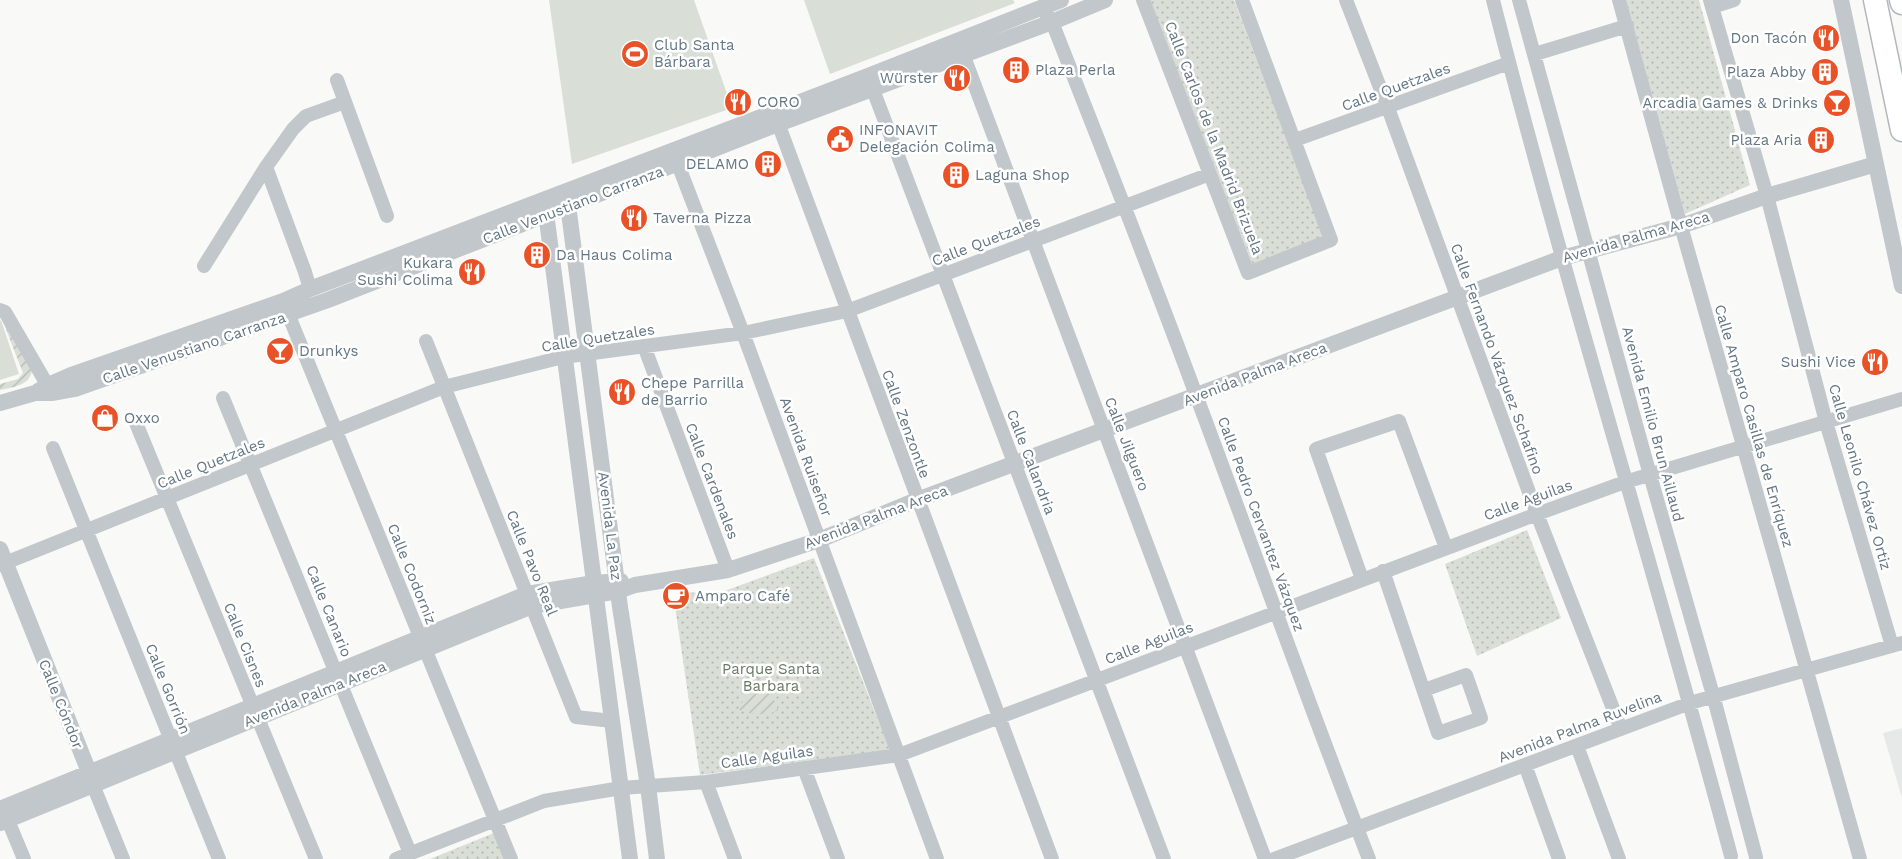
<svg xmlns="http://www.w3.org/2000/svg" width="1902" height="859" viewBox="0 0 1902 859" font-family="'Work Sans',sans-serif">
<style>
.built{fill:#e7e8e8}
.grass{fill:url(#grass-dots)}
.garden{fill:url(#garden-furrows)}
.pitch{fill:#d9ded6}
.lines{fill:none;stroke-linecap:round;stroke-linejoin:round}
.trunk-casing{stroke:#b3b8bc;stroke-width:25}
.minor{stroke:#c2c7cb;stroke-width:14}
.tertiary{stroke:#c2c7cb;stroke-width:16}
.trunk{stroke:#fff;stroke-width:22}
.labels{text-anchor:middle;stroke-width:5;stroke-linejoin:round;paint-order:stroke}
.poi-label{font-size:15px;fill:#637683;stroke:#fff;text-anchor:start}
.street-label{font-size:15px;fill:#637683;stroke:#fff}
.park-label{font-size:15px;fill:#677a63;stroke:#fff}
</style>
<defs>
<pattern id="grass-dots" width="8" height="8" patternUnits="userSpaceOnUse" patternTransform="scale(1.25)"><rect width="8" height="8" fill="#d9ded6"/><path d="M2 2h.1M6 6h.1" fill="none" stroke="#b4b9b3" stroke-width="1.8" stroke-linecap="round"/></pattern>
<pattern id="garden-furrows" width="10" height="10" patternUnits="userSpaceOnUse" patternTransform="scale(1.25)"><rect width="10" height="10" fill="#d9ded6"/><path d="M-1 1l2-2M0 10L10 0M9 11l2-2" fill="none" stroke="#b4b9b3"/></pattern>
</defs>
<rect width="100%" height="100%" fill="#f9f9f7"/>
<path class="built" d="M1902,728v70l-19,-65z"/>
<path class="grass" d="M1150,0h84l90,237 -72,27z
M1626,0h73l51,185 -65,29z
M1527,530l34,88 -84,38 -32,-92z
M814,558l76,192 -190,25 -27,-182 49,-1z
M494,833l10,26h-74z"/>
<path class="garden" d="M0,314l32,57c-3,15 -19,16 -32,19v-6l18,-5 5,-6z
M753,678h12l13,32c-12,7 -26,4 -39,0z"/>
<path class="pitch" d="M549,0h145l38,108 -160,56z
M804,0h209l2,3 -185,71z
M1,320l18,54 -19,6v-59z"/>
<g class="lines">
<g class="trunk-casing">
<path id="trunk" d="M1875,0l27,130
M1901,0l1,3"/>
</g>
<path class="minor" d="M1143,0l105,273 83,-33 -89,-240
M1346,0l42,108 149,406 84,215
M1493,0c73,287 162,570 238,856
M1519,0l131,475 63,220 43,162
M1619,0l62,226 179,633
M1710,0l57,196 59,226 66,224
M1712,7l22,-7
M1046,14l6,8c49,124 98,248 144,373 58,155 113,310 173,464
M960,46l305,813
M1535,54l92,-28
M869,79l295,780
M337,80l50,136
M775,115l277,744
M1295,140l214,-77
M674,154l69,179 194,526
M266,167l39,105 5,17
M204,266l62,-99 27,-38 13,-13 39,-14
M284,304l227,555
M0,310l5,2 47,81
M426,341l150,376 36,4
M644,346l84,224
M223,398l187,455
M136,423l180,436
M53,448l166,411
M0,565l444,-178 119,-30 180,-24 104,-22 363,-137
M1383,571l55,162 43,-15 -15,-43 -42,15
M1362,579l-46,-130 83,-28 47,127
M1577,746l42,113
M1525,765l34,94
M804,768l34,91
M706,782l29,77
M93,785l30,74
M4,811l20,48
M396,859l148,-58 77,-13 85,-6 193,-27 638,-241 88,-32 277,-83
M1274,859l416,-156 212,-60"/>
<path class="tertiary" d="M1841,0l61,286
M567,197l53,410 28,179 9,73
M545,205l85,654
M38,391l10,-6 23,-10 212,-74 27,-12 558,-213 193,-76
M0,403l35,-10h18l22,-4 253,-89 450,-176 274,-102 53,-22
M0,549l93,233
M0,809l527,-215 67,-11 27,-2
M0,823l532,-217 86,-15 17,-6 93,-15 91,-30 98,-40 645,-242 119,-32 86,-30 109,-32"/>
<use href="#trunk" class="trunk"/>
</g>
<defs>
<g id="restaurant-disc" transform="scale(1.4375)"><circle r="9.5" fill="#e95127" stroke="#fff"/><path d="M-5-6h1v4h1v-4h1v4h1v-4h1v5L-1.5 .5V6h-2V.5L-5-1ZM5-6V6H3V1.5H1.5Q1.5-4 5-6Z" fill="#fff"/></g>
<g id="stadium-disc" transform="scale(1.4375)"><circle r="9.5" fill="#e95127" stroke="#fff"/><path d="M0-5a6.5 5 0 1 0 0 10a6.5 5 0 1 0 0-10ZM-3.5-1.8h7v3.6h-7Z" fill="#fff"/></g>
<g id="building-disc" transform="scale(1.4375)"><circle r="9.5" fill="#e95127" stroke="#fff"/><path d="M-4-6H4V6H1V3H-1V6H-4ZM-2.5-4.3h1.7v1.8h-1.7ZM.8-4.3h1.7v1.8H.8ZM-2.5-1h1.7V.8h-1.7ZM.8-1h1.7V.8H.8Z" fill="#fff"/></g>
<g id="bar-disc" transform="scale(1.4375)"><circle r="9.5" fill="#e95127" stroke="#fff"/><path d="M-6-5H6L.8 .8V4.5H3.5V6h-7V4.5H-.8V.8Z" fill="#fff"/></g>
<g id="civic-disc" transform="scale(1.4375)"><circle r="9.5" fill="#e95127" stroke="#fff"/><path d="M-.6-6.5H3V-4.5H.6V-3L4-1V1h2V6H-6V1h2V-1L-.6-3ZM-1.2 2.5V6h2.4V2.5Z" fill="#fff"/></g>
<g id="shop-disc" transform="scale(1.4375)"><circle r="9.5" fill="#e95127" stroke="#fff"/><path d="M-5-2.5h2.3a2.7 3.5 0 0 1 5.4 0H5L5.5 6h-11ZM-1.5-2.5h3a1.5 2.3 0 0 0-3 0Z" fill="#fff"/></g>
<g id="cafe-disc" transform="scale(1.4375)"><circle r="9.5" fill="#e95127" stroke="#fff"/><path d="M-5.5-4.5H6V0H3Q3 3.5 0 3.5H-2.5Q-5.5 3.5-5.5 0ZM3-3.2v2h1.7v-2ZM-6 4.5H4V6H-6Z" fill="#fff"/></g>
</defs>
<g fill-rule="evenodd">
<use href="#restaurant-disc" x="1826" y="38"/>
<use href="#stadium-disc" x="635" y="54"/>
<use href="#building-disc" x="1016" y="70"/>
<use href="#building-disc" x="1825" y="72"/>
<use href="#restaurant-disc" x="957" y="78"/>
<use href="#restaurant-disc" x="738" y="102"/>
<use href="#bar-disc" x="1837" y="103"/>
<use href="#civic-disc" x="840" y="139"/>
<use href="#building-disc" x="1821" y="140"/>
<use href="#building-disc" x="768" y="164"/>
<use href="#building-disc" x="956" y="175"/>
<use href="#restaurant-disc" x="634" y="218"/>
<use href="#building-disc" x="537" y="255"/>
<use href="#restaurant-disc" x="472" y="272"/>
<use href="#bar-disc" x="280" y="351"/>
<use href="#restaurant-disc" x="1875" y="362"/>
<use href="#restaurant-disc" x="622" y="392"/>
<use href="#shop-disc" x="105" y="418"/>
<use href="#cafe-disc" x="676" y="596"/>
</g>
<g class="labels">
<g class="poi-label">
<text x="1807" y="43" text-anchor="end">Don Tacón</text>
<text x="654" y="50">Club Santa<tspan x="654" dy="17">Bárbara</tspan></text>
<text x="1035" y="75">Plaza Perla</text>
<text x="1806" y="77" text-anchor="end">Plaza Abby</text>
<text x="938" y="83" text-anchor="end">Würster</text>
<text x="757" y="107">CORO</text>
<text x="1818" y="108" text-anchor="end">Arcadia Games &amp; Drinks</text>
<text x="859" y="135">INFONAVIT<tspan x="859" dy="17">Delegación Colima</tspan></text>
<text x="1802" y="145" text-anchor="end">Plaza Aria</text>
<text x="749" y="169" text-anchor="end">DELAMO</text>
<text x="975" y="180">Laguna Shop</text>
<text x="653" y="223">Taverna Pizza</text>
<text x="556" y="260">Da Haus Colima</text>
<text x="453" y="268" text-anchor="end">Kukara<tspan x="453" dy="17">Sushi Colima</tspan></text>
<text x="299" y="356">Drunkys</text>
<text x="1856" y="367" text-anchor="end">Sushi Vice</text>
<text x="641" y="388">Chepe Parrilla<tspan x="641" dy="17">de Barrio</tspan></text>
<text x="124" y="423">Oxxo</text>
<text x="695" y="601">Amparo Café</text>
</g>
<g class="street-label">
<text transform="translate(1396 87) rotate(-20)" y="5">Calle Quetzales</text>
<text transform="translate(1214 138) rotate(69)" y="5">Calle Carlos de la Madrid Brizuela</text>
<text transform="translate(573 205) rotate(-21)" y="5">Calle Venustiano Carranza</text>
<text transform="translate(1636 237) rotate(-16)" y="5">Avenida Palma Areca</text>
<text transform="translate(986 241) rotate(-21)" y="5">Calle Quetzales</text>
<text transform="translate(598 338) rotate(-9)" y="5">Calle Quetzales</text>
<text transform="translate(194 348) rotate(-19)" y="5">Calle Venustiano Carranza</text>
<text transform="translate(1497 359) rotate(70)" y="5">Calle Fernando Vázquez Schafino</text>
<text transform="translate(1255 374) rotate(-21)" y="5">Avenida Palma Areca</text>
<text transform="translate(906 424) rotate(70)" y="5">Calle Zenzontle</text>
<text transform="translate(1653 424) rotate(75)" y="5">Avenida Emilio Brun Aillaud</text>
<text transform="translate(1754 426) rotate(74)" y="5">Calle Amparo Casillas de Enríquez</text>
<text transform="translate(1127 444) rotate(69)" y="5">Calle Jilguero</text>
<text transform="translate(806 457) rotate(70)" y="5">Avenida Ruiseñor</text>
<text transform="translate(1031 462) rotate(69)" y="5">Calle Calandria</text>
<text transform="translate(211 463) rotate(-22)" y="5">Calle Quetzales</text>
<text transform="translate(1860 477) rotate(74)" y="5">Calle Leonilo Chávez Ortiz</text>
<text transform="translate(712 481) rotate(69)" y="5">Calle Cardenales</text>
<text transform="translate(1528 500) rotate(-20)" y="5">Calle Aguilas</text>
<text transform="translate(876 517) rotate(-21)" y="5">Avenida Palma Areca</text>
<text transform="translate(1261 524) rotate(70)" y="5">Calle Pedro Cervantez Vázquez</text>
<text transform="translate(610 526) rotate(83)" y="5">Avenida La Paz</text>
<text transform="translate(532 563) rotate(68)" y="5">Calle Pavo Real</text>
<text transform="translate(412 574) rotate(68)" y="5">Calle Codorniz</text>
<text transform="translate(329 611) rotate(68)" y="5">Calle Canario</text>
<text transform="translate(1149 643) rotate(-21)" y="5">Calle Aguilas</text>
<text transform="translate(245 645) rotate(68)" y="5">Calle Cisnes</text>
<text transform="translate(168 689) rotate(68)" y="5">Calle Gorrión</text>
<text transform="translate(315 694) rotate(-22)" y="5">Avenida Palma Areca</text>
<text transform="translate(61 704) rotate(68)" y="5">Calle Cóndor</text>
<text transform="translate(1580 727) rotate(-21)" y="5">Avenida Palma Ruvelina</text>
<text transform="translate(767 757) rotate(-8)" y="5">Calle Aguilas</text>
</g>
<g class="park-label">
<text x="771" y="674">Parque Santa<tspan x="771" dy="17">Barbara</tspan></text>
</g>
</g>
</svg>
